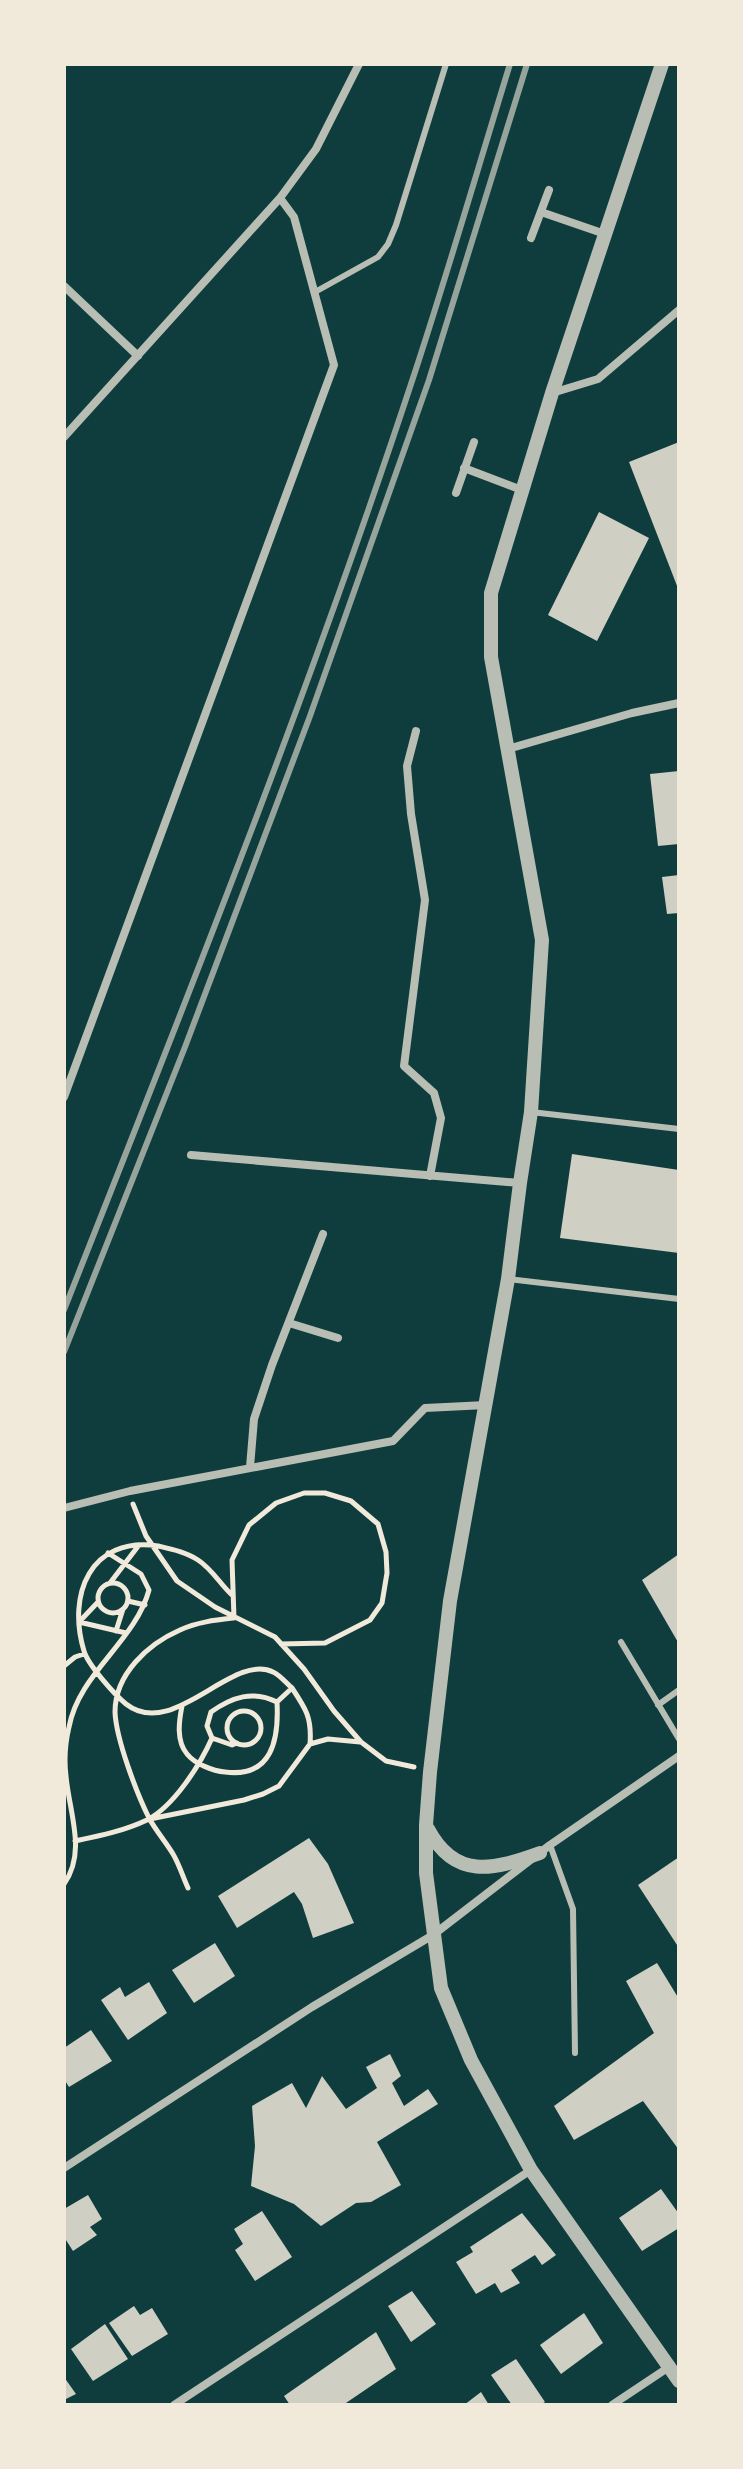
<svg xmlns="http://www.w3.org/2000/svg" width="743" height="2469" viewBox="0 0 743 2469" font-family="'Roboto Serif',serif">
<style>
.building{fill:#cfcfc3}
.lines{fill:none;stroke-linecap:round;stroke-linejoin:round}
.path{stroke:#f1e9da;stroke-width:5}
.service{stroke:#b8beb3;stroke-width:6}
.minor{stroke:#b8beb3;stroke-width:8}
.tertiary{stroke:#b8beb3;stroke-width:14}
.rail{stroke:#97a49c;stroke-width:6}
</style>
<rect width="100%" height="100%" fill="#0f3d3e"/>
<path class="building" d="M679,442v149l-50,-129z
M599,512l50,26 -52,103 -49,-26z
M679,771v73l-21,2 -8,-72z
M679,875v38l-12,1 -5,-37z
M572,1154l107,16v83l-119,-15z
M679,1554v90l-37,-64z
M309,1838l19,26 26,59 -41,15 -11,-34 -8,-12 -57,36 -19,-32z
M679,1857v91l-41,-63z
M215,1943l20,33 -41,27 -22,-33z
M657,1963l22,36v151l-36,-49 -69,39 -20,-34 100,-73 -28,-52z
M149,1982l18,31 -39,27 -27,-40 19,-13 5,10z
M91,2030l21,31 -43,26 -5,-8v-31z
M390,2054l11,22 -9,7 12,23 24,-17 10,15 -61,38 24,43 -30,17 -15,1 -35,23 -27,-22 -43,-18 4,-40 -3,-40 40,-23 14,25 16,-32 24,33 31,-21 -11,-21z
M661,2189l18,25v14l-37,23 -23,-33z
M88,2195l14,24 -12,8 7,8 -24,16 -9,-14v-28z
M262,2211l30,46 -37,24 -20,-31 8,-6 -9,-15z
M522,2213l34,42 -14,10 -7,-10 -24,15 9,13 -19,10 -6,-10 -19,11 -20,-32 17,-10 -3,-5z
M412,2291l24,33 -25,18 -23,-36z
M134,2306l6,9 12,-7 16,26 -36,22 -23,-33z
M584,2313l19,30 -42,31 -21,-29z
M105,2324l23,35 -35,22 -22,-32z
M376,2332l20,37 -53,36h-53l-6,-9z
M516,2359l29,43 -5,3h-28l-21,-30z
M64,2377l12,17 -12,6z
M481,2392l8,13h-25z"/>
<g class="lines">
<path class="path" d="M133,1504l13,32 31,45 38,26 60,30 29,32 30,42 27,31 25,19 28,6
M110,1583l29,-38
M98 1598a15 15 0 1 1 30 0a15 15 0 1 1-30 0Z
M232,1595c-12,-11 -20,-26 -34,-35 -12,-8 -27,-11 -40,-14 -68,-10 -91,49 -74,105 4,14 31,44 42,53 47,37 106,-52 147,-32 7,3 13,11 19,16l-15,14c-24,-12 -45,-5 -66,10l-4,14 5,12 20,7 5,-2
M128,1601l17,4
M80,1621l18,-19
M79,1622l47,11
M116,1631l7,-22
M64,1666l11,-9 9,-3
M292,1688c14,21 20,30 18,56
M182,1706c-3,15 -6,35 5,48 8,10 26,17 38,18 47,6 54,-32 52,-70
M227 1728a17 17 0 1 1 34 0a17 17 0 1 1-34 0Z
M150,1819l94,-19 19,-6 16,-8 31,-42 18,-5 32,3
M75,1841c24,-5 49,-10 72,-21 27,-14 53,-55 65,-82
M64,1884c23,-32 5,-72 2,-108 -2,-16 -1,-32 3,-49 10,-54 66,-85 80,-137l-8,-16 -33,-21
M188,1888c-5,-11 -9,-24 -15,-34 -7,-12 -17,-23 -24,-36 -12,-24 -33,-79 -34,-106 0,-38 33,-68 65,-82 17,-8 36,-10 54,-12l-2,-58 17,-35 27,-22 28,-10h21l26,8 27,23 8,28 1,21 -5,30 -12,17 -45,23 -44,1"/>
<path class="service" d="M315,292l63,-35 10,-13 8,-19 50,-161
M531,1112l148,17
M508,1279l171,20
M621,1642l58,97
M658,1705l21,-15
M550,1845l23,64 2,144"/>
<path class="minor" d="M541,212l64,22
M531,238l18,-48
M64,286l74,70
M552,393l46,-14 81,-69
M64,437l216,-239 36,-49 43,-85
M464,468l58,22
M456,493l18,-51
M416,731l-9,35 4,48 14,86 -21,166 30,27 7,25 -11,58
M508,749l124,-36 47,-10
M64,1097l270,-732 -40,-148 -14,-19
M191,1155l329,28
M289,1323l49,15
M250,1467l4,-48 18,-54 51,-131
M64,1508l66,-17 263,-50 32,-33 61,-3
M64,2168l248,-161 121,-72 117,-90 129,-89
M174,2405l357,-235
M612,2405l57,-38"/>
<path class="tertiary" d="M662,64l-110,329 -61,200v64l51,283 -11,172 -11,71 -12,96 -58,322 -20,171 -4,53v48l15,115 30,72 60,110 148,211
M428,1829c27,51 65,41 112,24"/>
<path class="rail" d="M64,1310c122,-309 246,-619 350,-935 34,-103 64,-207 96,-311
M64,1352l121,-305 125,-331 119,-336 98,-316"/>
</g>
<rect width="743" height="2469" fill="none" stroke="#f1e9da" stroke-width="132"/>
</svg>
